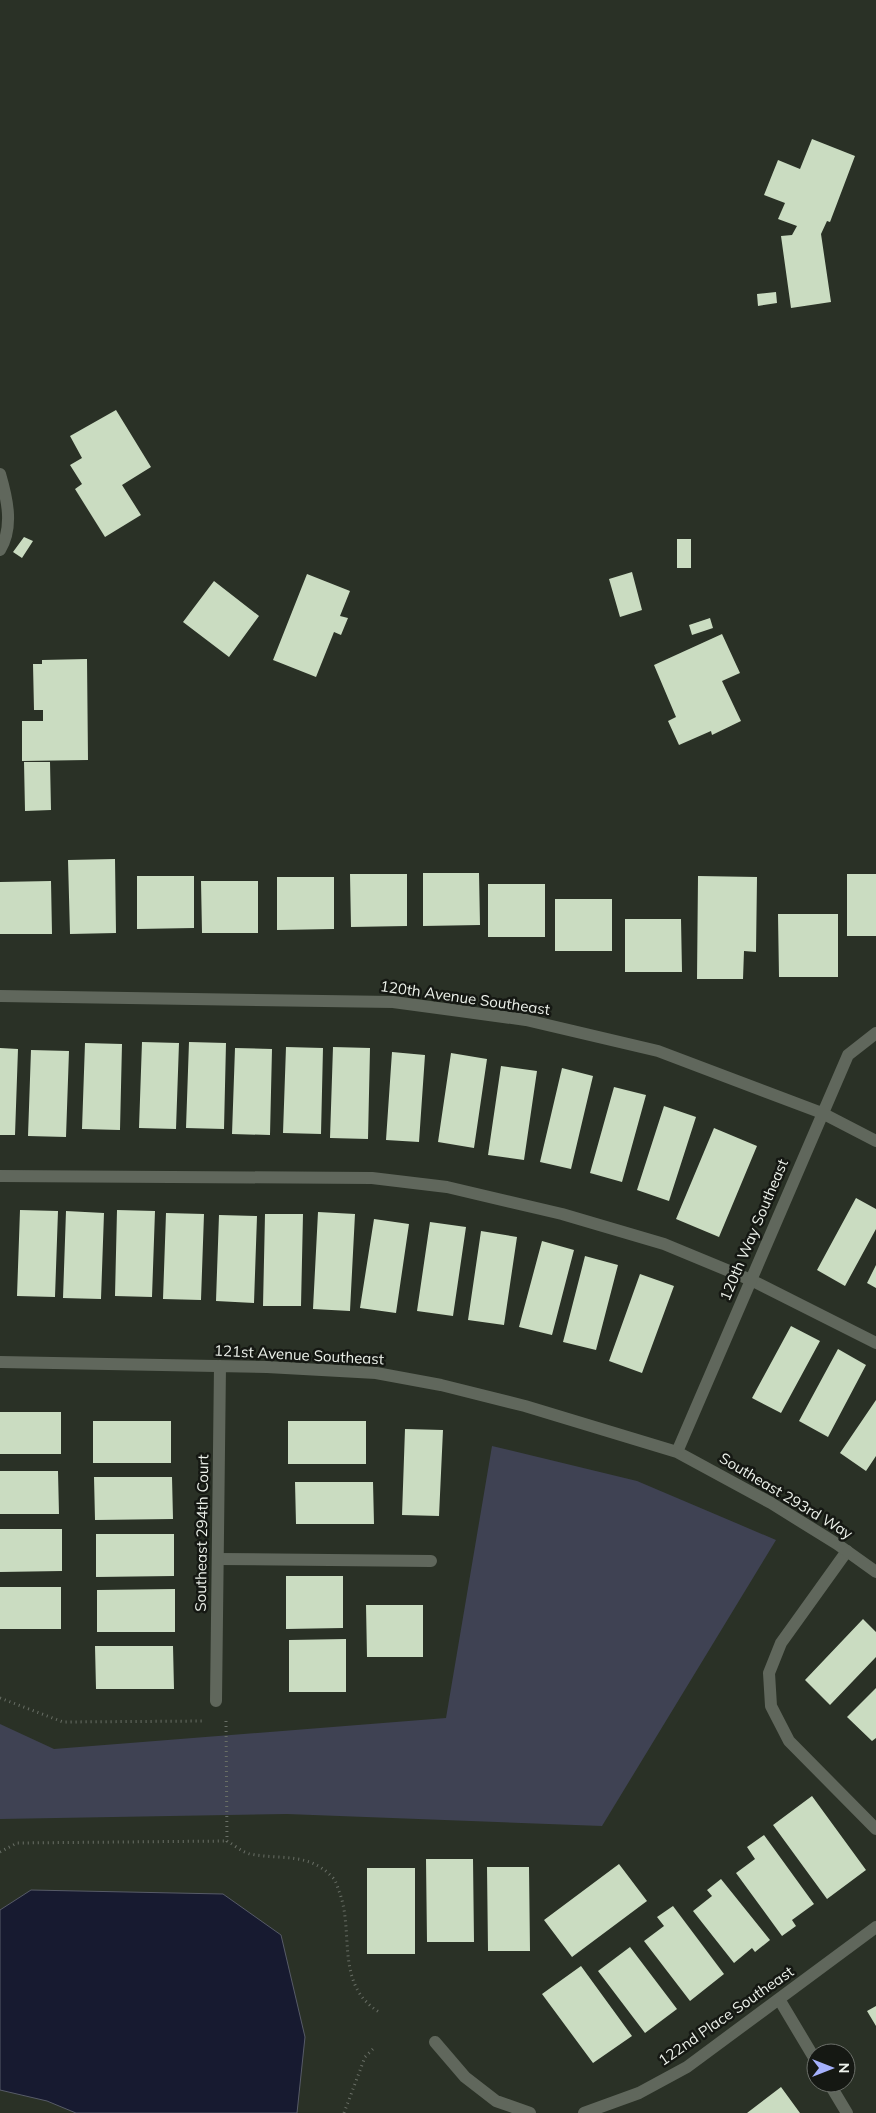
<svg xmlns="http://www.w3.org/2000/svg" width="876" height="2113" viewBox="0 0 876 2113" font-family="Mulish,sans-serif">
<style>
.green{fill:#3f4253}
.water{fill:#171a30;stroke:#575b68}
.building{fill:#cadcc1}
.lines{fill:none;stroke-linecap:round;stroke-linejoin:round}
.path{stroke:#696f66;stroke-width:3;stroke-dasharray:1 4;stroke-linecap:butt}
.lane{stroke:#60675c;stroke-width:12}
.street{stroke:#60675c;stroke-width:12}
.labels{text-anchor:middle;stroke-width:5;stroke-linejoin:round;paint-order:stroke}
.street-label{font-size:15px;fill:#edf2eb;stroke:#151813}
</style>
<rect width="100%" height="100%" fill="#2a3126"/>
<path class="green" d="M492,1446l145,35 139,59 -174,286 -315,-12 -287,5v-95l54,25 392,-31z"/>
<path class="water" d="M31,1890l192,4 58,41 24,102 -8,76h-221l-29,-12 -47,-11v-180z"/>
<path class="building" d="M812,139l43,17 -25,66 -3,-1 -6,13 10,68 -40,6 -10,-72 11,-1 5,-9 -19,-7 7,-16 -21,-8 14,-35 22,9z
M776,292l1,11 -19,3 -1,-12z
M116,410l35,57 -29,18 19,30 -36,22 -30,-48 7,-5 -12,-19 12,-7 -12,-22z
M24,537l9,4 -11,17 -9,-6z
M677,539h14v29h-14z
M632,572l10,38 -22,7 -11,-38z
M307,574l43,17 -10,25 8,2 -7,17 -7,-3 -18,45 -43,-17z
M214,581l45,35 -30,41 -46,-35z
M710,618l3,10 -21,7 -3,-10z
M722,634l18,39 -18,8 19,40 -29,14 -1,-4 -32,14 -11,-24 8,-4 -22,-52z
M87,659l1,101 -66,1v-40h21v-11h-9l-1,-46h9v-4z
M24,762h26l1,48 -26,1z
M115,859l1,74 -46,1 -2,-74z
M423,873h56l1,52 -57,1z
M350,874h57v52l-56,1z
M847,874h29v62h-29z
M137,876h57v52l-57,1z
M698,876l59,1 -1,75 -12,-1 -1,28h-46z
M277,877h57v52l-57,1z
M51,881l1,53h-52v-52z
M201,881h57v52h-56z
M488,884h57v53h-57z
M555,899h57v52h-57z
M778,914h60v63h-59z
M625,919h56l1,53h-57z
M142,1042l37,1 -3,86 -37,-1z
M189,1042l37,1 -2,86 -38,-1z
M85,1043l37,1 -2,86 -38,-1z
M286,1047l37,1 -2,86 -38,-1z
M333,1047l37,1 -2,91 -38,-1z
M0,1048l18,1 -3,86h-15z
M235,1048l37,1 -2,86 -38,-1z
M31,1050l38,1 -3,86 -38,-1z
M392,1052l33,3 -6,87 -33,-2z
M451,1053l36,6 -13,89 -36,-6z
M501,1066l36,5 -13,89 -36,-5z
M562,1068l31,8 -22,93 -31,-7z
M614,1087l32,8 -24,87 -32,-9z
M664,1106l32,11 -27,84 -32,-11z
M714,1128l43,18 -38,91 -43,-18z
M856,1198l20,11v20l-31,57 -28,-16z
M20,1210l38,1 -3,86 -38,-1z
M117,1210l38,1 -3,86 -37,-1z
M66,1211l38,2 -3,86 -38,-1z
M318,1212l37,2 -5,97 -37,-2z
M166,1213l38,1 -3,86 -38,-1z
M265,1214h38l-2,92h-38z
M219,1215l38,1 -3,87 -38,-2z
M374,1219l35,5 -13,89 -36,-5z
M430,1222l36,5 -13,89 -36,-5z
M481,1231l36,6 -13,88 -36,-5z
M542,1241l32,9 -22,85 -33,-8z
M585,1256l33,9 -22,85 -33,-8z
M876,1265v23l-9,-5z
M640,1274l34,12 -32,87 -33,-12z
M791,1326l29,15 -39,72 -29,-15z
M838,1349l28,16 -38,72 -29,-16z
M876,1400v56l-10,15 -26,-18z
M0,1412h61v42h-61z
M93,1421h78v42h-78z
M288,1421h78v43h-78z
M405,1429l38,1 -4,86 -37,-1z
M0,1471h58l1,43h-59z
M94,1477h78l1,42 -78,1z
M295,1482h78l1,42h-78z
M0,1529h62v42l-62,1z
M96,1534h78v42l-78,1z
M286,1576h57v52l-57,1z
M0,1587h61v42h-61z
M175,1589v43h-78v-42z
M366,1605h57v52h-56z
M863,1619l13,13v25l-46,48 -25,-25z
M346,1639v53h-57v-52z
M95,1646h78l1,43h-78z
M876,1688v50l-4,3 -25,-24z
M812,1796l54,74 -39,29 -54,-74z
M764,1835l50,69 -22,16 4,6 -14,10 -46,-63 19,-14 -8,-12z
M426,1859h47l1,83h-47z
M619,1864l28,37 -75,56 -28,-37z
M487,1867h42l1,84h-42z
M367,1868h48v86h-48z
M721,1879l49,61 -15,12 -3,-4 -18,15 -41,-52 19,-15 -5,-6z
M673,1906l51,68 -34,27 -46,-60 20,-15 -7,-9z
M630,1947l47,62 -32,24 -47,-62z
M581,1966l51,70 -39,27 -51,-69z
M876,2006v20l-9,-15z
M781,2087l19,26h-53z"/>
<g class="lines">
<path class="path" d="M0,1698l63,24 142,-1
M226,1721l1,120c7,4 15,11 23,13 30,6 59,-2 82,23 4,3 5,9 7,14 16,41 -5,93 40,121
M0,1852l17,-9 210,-2
M344,2113l21,-56 8,-8"/>
<path class="lane" d="M0,474c7,24 14,53 0,76
M0,1176l372,2 75,9 115,27 102,30 87,36 125,63
M847,1551l-66,92 -12,30 2,33 18,35 87,88
M218,1559l213,2"/>
<path class="street" d="M0,996l393,6 133,18 132,31 164,62 54,28
M0,1362l267,5 109,6 65,12 84,21 152,46 94,51 66,41 39,28
M677,1452l171,-397 28,-22
M216,1701l4,-335
M779,1999l37,62
M435,2042l30,35 31,24 34,12
M829,2083l18,30
M584,2113l55,-20 48,-26 189,-140"/>
</g>
<g class="labels">
<g class="street-label">
<text transform="translate(465 998) rotate(8)" y="5">120th Avenue Southeast</text>
<text transform="translate(754 1230) rotate(-67)" y="5">120th Way Southeast</text>
<text transform="translate(299 1355) rotate(3)" y="5">121st Avenue Southeast</text>
<text transform="translate(786 1496) rotate(31)" y="5">Southeast 293rd Way</text>
<text transform="translate(202 1533) rotate(-89)" y="5">Southeast 294th Court</text>
<text transform="translate(726 2016) rotate(-35)" y="5">122nd Place Southeast</text>
</g>
</g>
<g transform="translate(831 2068) rotate(90)"><circle r="24" fill="#151813" stroke="#6b6f69"/>
<path d="M0-4L9 19L0 12L-9 19Z" fill="#a5b1fc"/>
<text y="-8" font-size="14" font-weight="bold" text-anchor="middle" fill="#edf2eb">N</text>
</g>
</svg>
